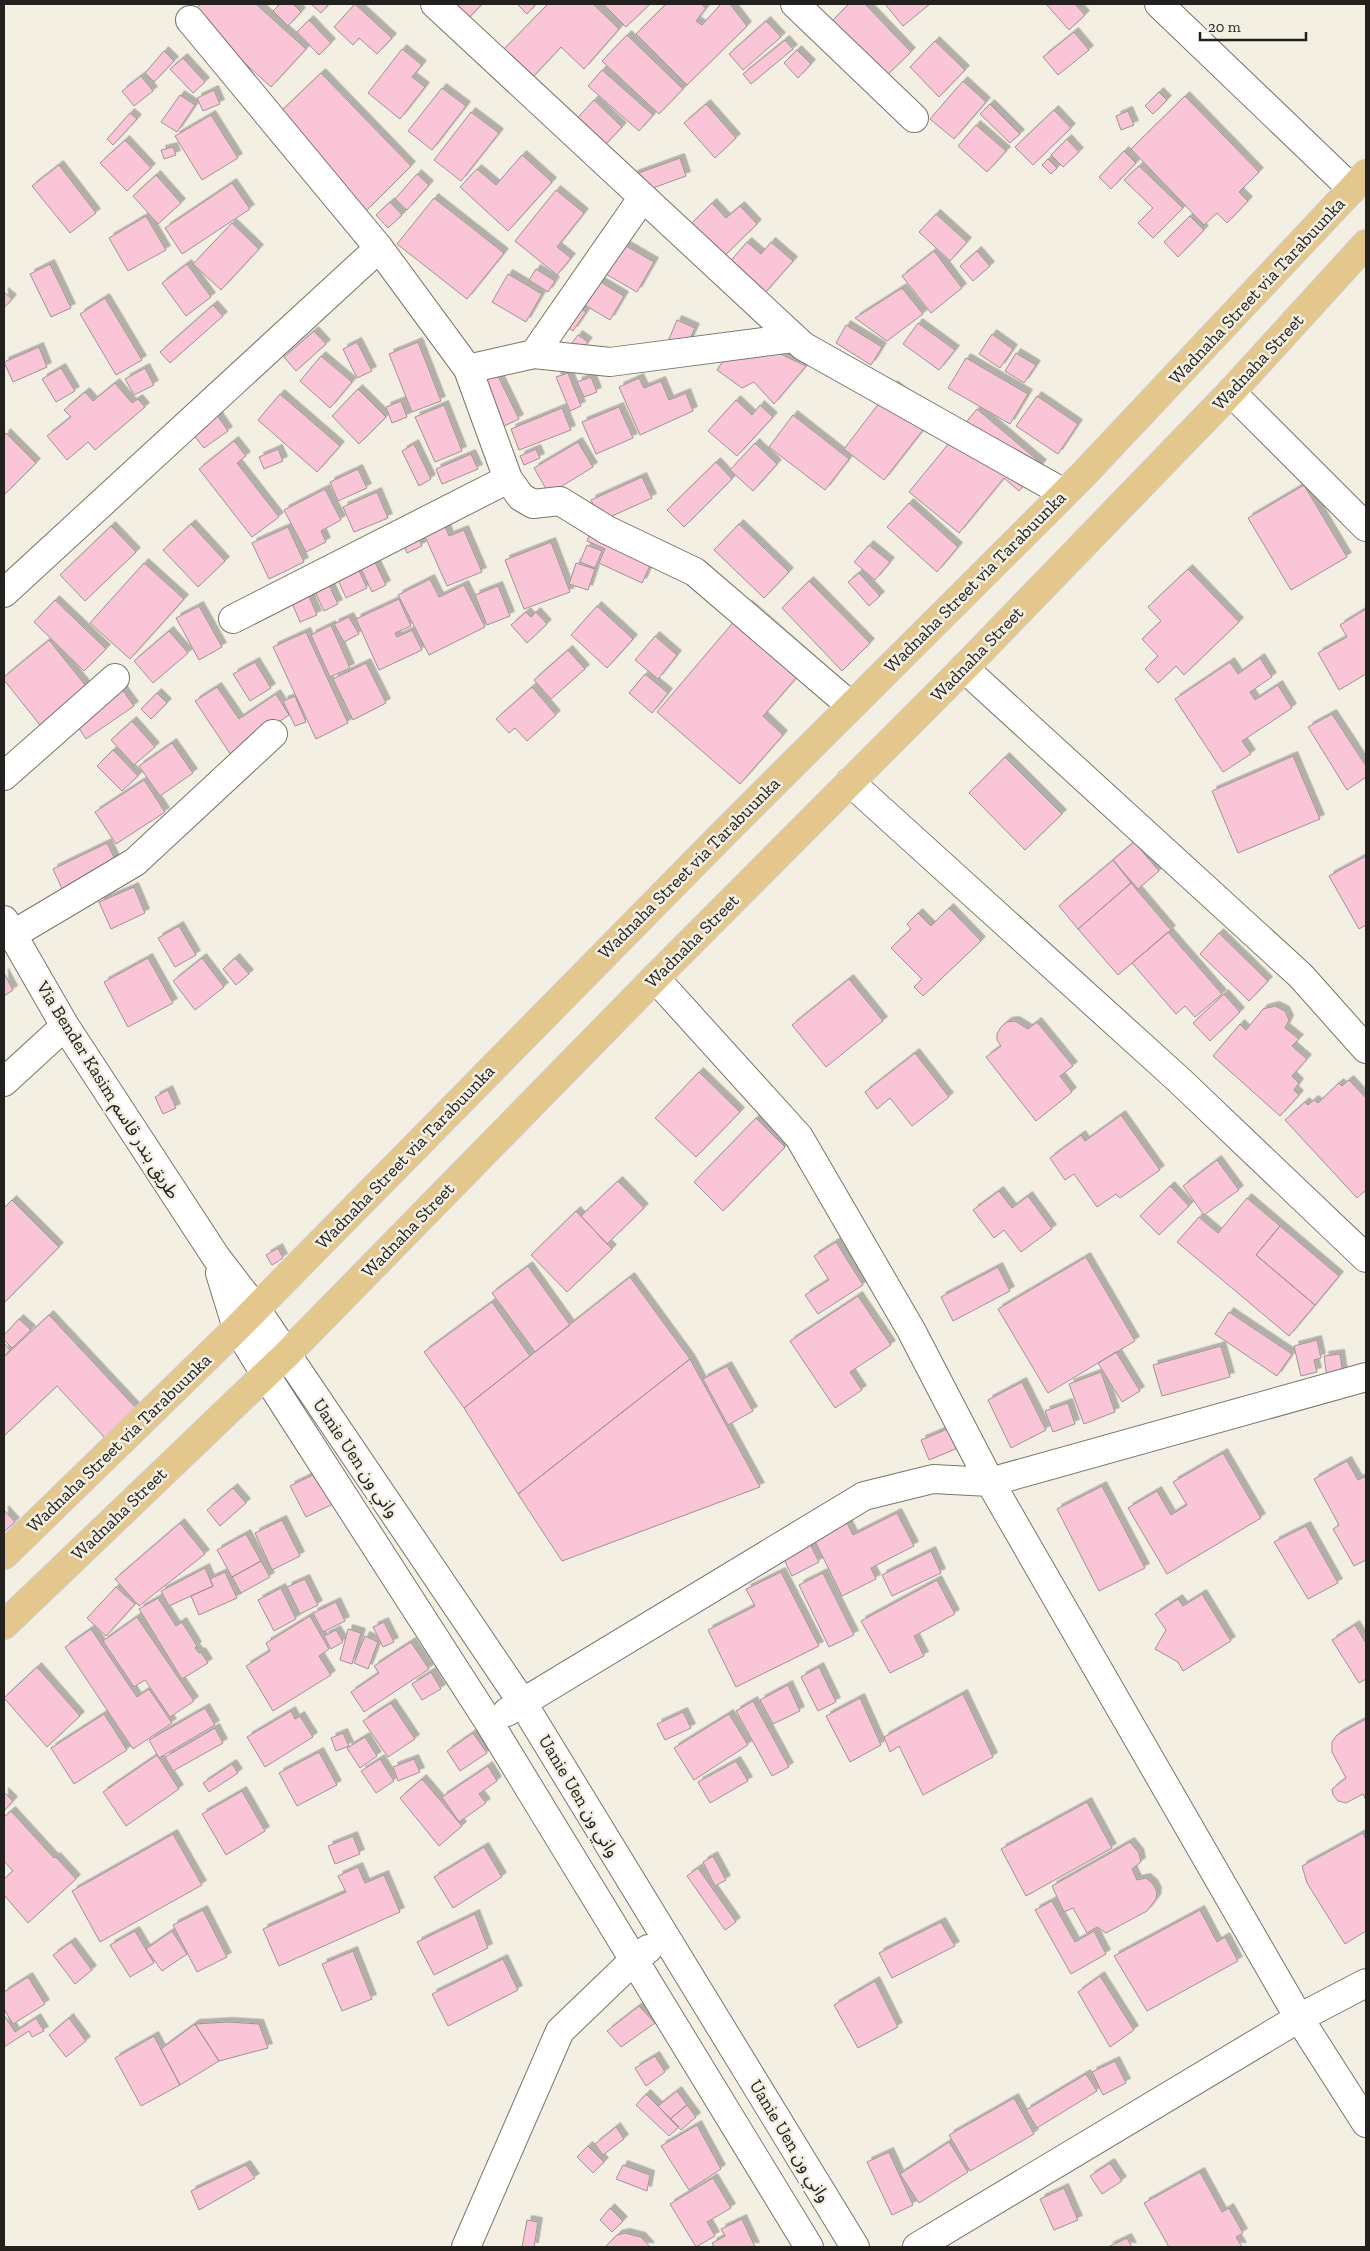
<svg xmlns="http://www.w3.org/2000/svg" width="1370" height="2251" viewBox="0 0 1370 2251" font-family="'Zilla Slab','Noto Sans Arabic',serif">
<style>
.building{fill:#f9c5d7;stroke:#9f9297;filter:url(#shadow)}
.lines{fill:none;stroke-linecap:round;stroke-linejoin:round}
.minor-casing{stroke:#79766b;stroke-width:30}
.major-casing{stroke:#cfcecd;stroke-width:30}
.minor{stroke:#fff;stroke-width:28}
.major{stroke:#e4c78c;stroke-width:28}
.labels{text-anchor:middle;stroke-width:5;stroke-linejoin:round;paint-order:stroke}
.street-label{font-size:18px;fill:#23211d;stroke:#f3efe3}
</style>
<defs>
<filter id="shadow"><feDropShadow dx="4.5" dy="-4.5" stdDeviation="0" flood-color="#0004"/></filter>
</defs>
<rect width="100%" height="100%" fill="#f3efe3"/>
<path class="building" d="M201,4h55l50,45 -35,38 -80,-73z
M280,4h13l8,8 -13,14 -15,-15z
M311,4h18l-8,9z
M355,4l37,34 -15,16 -18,-16 -6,7 -19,-18z
M451,4h31l-17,18z
M517,4h19l-9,10z
M548,4h45l26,25 -35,40 -23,-22 -31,33 -29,-28z
M603,4h47l-24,23z
M666,4h35l5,4 -10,13 6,4 19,-21h9l17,22 -60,59 -51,-51z
M849,4h16l46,48 -27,26 -53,-56z
M885,4h45l-27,22z
M1046,4h29l10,11 -16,15z
M309,20l22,23 -12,12 -22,-23z
M766,21l15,16 -38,33 -14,-16z
M1074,32l15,18 -31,25 -15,-18z
M627,35l56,54 -24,25 -57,-53z
M785,40l8,9 -42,35 -8,-10z
M935,41l30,29 -26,27 -29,-30z
M402,49l20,16 -10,12 13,10 -25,32 -32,-26z
M797,50l14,14 -13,14 -14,-15z
M164,51l10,10 -20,21 -9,-9z
M183,58l22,24 -12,11 -23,-24z
M602,70l51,45 -14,16 -51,-45z
M321,73l90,93 -45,45 -91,-94z
M141,76l12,15 -19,15 -12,-15z
M963,81l23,21 -32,37 -24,-20z
M442,88l24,18 -34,44 -24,-19z
M214,90l6,14 -17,7 -6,-13z
M1159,92l8,8 -14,14 -8,-8z
M180,95l15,10 -18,27 -16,-10z
M1185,96l74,76 -20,20 9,9 -21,22 -10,-10 -13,12 -73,-76z
M594,100l28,27 -22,23 -28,-26z
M706,104l30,34 -21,20 -31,-35z
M990,104l30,30 -10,9 -30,-29z
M1054,110l17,18 -38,37 -18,-18z
M1128,111l6,14 -13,5 -5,-14z
M471,112l28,21 -38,48 -27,-21z
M130,113l7,6 -24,26 -6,-6z
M211,115l27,43 -36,22 -27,-44z
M976,125l30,26 -19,21 -29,-26z
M1067,139l12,13 -16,15 -12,-12z
M125,140l26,28 -24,23 -27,-28z
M173,147l3,8 -12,4 -3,-9z
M1124,151l12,12 -25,26 -12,-12z
M522,155l30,27 -44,49 -48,-44 17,-18 19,16z
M680,158l6,18 -47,17 -6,-18z
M1048,159l9,9 -6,6 -9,-9z
M59,165l37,48 -26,20 -38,-47z
M1139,166l44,42 -30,30 -15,-15 15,-15 -29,-28z
M417,174l12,11 -22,25 -12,-11z
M156,175l25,28 -23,21 -25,-28z
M232,183l18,26 -68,45 -17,-26z
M556,190l28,23 -27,34 14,11 -14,17 -42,-34z
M434,198l70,55 -37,46 -70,-55z
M390,202l12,13 -14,13 -12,-13z
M712,203l14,15 14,-12 17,18 -45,44 -32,-33z
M936,214l31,28 -17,19 -31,-29z
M146,216l20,34 -38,21 -19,-33z
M1190,216l14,14 -26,27 -14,-15z
M232,223l27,26 -38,41 -28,-26z
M614,239l40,23 -17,30 -40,-23z
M747,242l14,12 10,-12 22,19 -37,42 -35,-31z
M934,251l28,37 -31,25 -29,-37z
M977,251l13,15 -17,15 -13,-15z
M50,264l21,44 -20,9 -21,-43z
M187,264l24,33 -25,19 -24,-33z
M536,269l19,12 -7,11 -19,-12z
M508,274l34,20 -16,28 -34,-20z
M587,274l37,22 -14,24 -37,-22z
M902,288l21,26 -36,27 -32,-23z
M4,292l8,7 -8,9z
M105,298l37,62 -26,15 -36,-61z
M570,301l16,11 -13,19 -16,-11z
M213,305l10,11 -53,47 -10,-11z
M677,320l18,8 -9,19 -17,-8z
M918,323l37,27 -16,20 -36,-26z
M846,325l36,22 -11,18 -35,-22z
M314,331l12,13 -30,27 -12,-14z
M992,334l21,15 -13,19 -21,-14z
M578,335l10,7 -10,12 -9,-7z
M740,335l66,31 -32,38 -20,-22 -12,6 -25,-18z
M357,342l15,29 -15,7 -14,-29z
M418,342l23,59 -29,11 -23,-58z
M39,347l8,20 -34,15 -9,-20z
M1016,353l20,12 -12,18 -19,-12z
M321,356l31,26 -22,26 -30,-27z
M966,358l62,36 -18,30 -62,-36z
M61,368l14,23 -19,11 -14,-23z
M145,368l9,17 -20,10 -9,-16z
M568,373l13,33 -11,5 -14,-34z
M497,374l22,45 -32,15 -21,-45z
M591,377l6,15 -13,5 -7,-15z
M639,378l5,10 17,-7 8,19 17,-7 7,18 -53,24 -21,-48z
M115,383l17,20 6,-4 7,8 -50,43 -7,-8 -21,18 -20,-24 24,-19 -7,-7 21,-18 8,9z
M893,385l40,32 -49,63 -40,-31z
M358,389l28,28 -27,27 -27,-28z
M280,394l60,52 -23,26 -59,-52z
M1037,396l41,28 -20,30 -42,-28z
M736,400l16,15 8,-10 13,12 -36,39 -29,-25z
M401,401l6,16 -15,6 -6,-16z
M444,405l18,46 -27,11 -20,-45z
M619,407l14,31 -37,16 -14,-32z
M562,408l9,22 -52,20 -8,-21z
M977,409l65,55 -23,27 -15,-13 -45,55 -50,-41z
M217,415l11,16 -24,17 -12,-15z
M793,415l56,44 -24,31 -56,-43z
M6,433l30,30 -32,32v-59z
M234,441l12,15 -9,7 42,54 -27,20 -53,-68z
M578,442l15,25 -44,27 -15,-26z
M755,443l22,21 -24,27 -23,-21z
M414,444l17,35 -12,7 -17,-35z
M278,449l5,12 -19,8 -5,-12z
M536,449l4,9 -16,7 -4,-9z
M471,454l7,15 -36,15 -6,-15z
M716,462l16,17 -48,48 -17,-17z
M358,469l9,19 -29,13 -8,-19z
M642,477l10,21 -51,23 -10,-21z
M1304,485l43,72 -56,33 -43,-72z
M325,489l16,31 -20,11 5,11 -20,10 -22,-42z
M377,492l11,26 -34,14 -11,-25z
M909,503l49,44 -21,25 -50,-45z
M441,516l8,20 15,-6 18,42 -35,14 -27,-61z
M595,521l62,29 -15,33 -43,-20 6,-14 -18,-8z
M412,522l10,24 -15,7 -10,-26z
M191,524l34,37 -27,26 -35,-37z
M739,524l50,48 -25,26 -50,-48z
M111,526l25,26 -51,49 -25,-26z
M288,527l16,35 -35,17 -17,-36z
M551,542l19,50 -46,17 -19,-49z
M587,545l15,6 -7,17 -15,-6z
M869,545l21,17 -15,18 -21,-18z
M369,550l17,35 -14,7 -17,-36z
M355,562l12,26 -21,10 -12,-27z
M144,563l40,36 -54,60 -40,-36z
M576,563l19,6 -7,21 -19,-6z
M1188,569l51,53 -55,53 -8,-9 -18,17 -13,-14 13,-13 -16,-17 19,-18 -13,-14z
M323,572l15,32 -14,7 -15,-32z
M859,573l21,23 -11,10 -21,-24z
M430,579l9,18 25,-12 21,42 -56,28 -31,-60z
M809,581l61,62 -28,28 -60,-63z
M303,582l14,33 -17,7 -14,-33z
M498,586l12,30 -23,9 -12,-30z
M399,599l12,27 -16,7 2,4 15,-7 10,20 -43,20 -23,-51z
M55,600l51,49 -22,22 -50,-49z
M748,605l63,56 -48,55 20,19 -43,49 -83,-72z
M199,606l23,41 -23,13 -23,-42z
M597,606l36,33 -26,29 -36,-33z
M1366,609v65l-27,16 -21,-37 29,-16 -7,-12z
M526,612l5,5 5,-5 11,12 -20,19 -16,-18z
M349,617l10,17 -15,8 -10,-18z
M331,625l19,43 -20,9 -19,-42z
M169,631l19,22 -35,30 -19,-22z
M306,632l42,91 -32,16 -43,-92z
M655,636l22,19 -19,24 -23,-19z
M49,640l37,46 -46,39 -36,-45v-3z
M568,650l17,19 -34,30 -17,-19z
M1260,658l12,19 -22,15 5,8 23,-15 14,23 -50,33 9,13 -28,18 -48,-73 55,-37 8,12z
M255,662l16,26 -21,13 -17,-27z
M366,663l20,40 -33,17 -20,-41z
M645,674l23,19 -16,20 -23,-20z
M116,681l18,25 -48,33 -17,-26z
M217,687l22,32 37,-25 13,21 -58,40 -36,-54z
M532,687l24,28 -29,26 -12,-13 -6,5 -13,-14z
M157,693l10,10 -16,16 -10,-10z
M295,696l11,26 -11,4 -12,-25z
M1332,714l34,52v11l-19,13 -39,-63z
M132,721l23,26 -21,18 -23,-25z
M172,743l21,30 -33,23 -21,-30z
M113,750l25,26 -16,15 -25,-25z
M1293,756l27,63 -82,34 -26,-62z
M1005,757l57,57 -37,36 -56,-57z
M144,780l21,32 -49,32 -21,-32z
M1134,842l25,29 -21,18 -25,-29z
M107,843l16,33 -55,26 -15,-33z
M1366,856v69l-7,4 -30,-53z
M1113,860l18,23 -53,46 -19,-23z
M1131,883l40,47 -53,45 -40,-46z
M134,887l11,26 -34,16 -12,-27z
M949,908l32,33 -58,55 -9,-9 8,-8 -31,-31 20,-19 -4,-5 11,-11 13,13z
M179,926l17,29 -21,12 -17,-29z
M1168,932l54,62 -27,23 -10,-11 -9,8 -44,-51z
M1219,933l49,48 -19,20 -49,-47z
M148,958l25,45 -45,24 -24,-45z
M202,958l22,29 -29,23 -22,-29z
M235,958l14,16 -13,11 -13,-16z
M4,973l9,17 -9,6z
M849,979l34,42 -57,46 -34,-42z
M1224,994l16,18 -30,29 -17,-18z
M1275,1006l10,5 4,9 -4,8 14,11 -7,7 15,13 -15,17 7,7 -5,7 5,5 -19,21 -67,-60 27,-32 6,6 17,-21z
M1015,1021l13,8 9,-7 36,44 -13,10 12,16 -36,29 -50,-64 15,-11 -4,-6v-6l4,-7 6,-5z
M915,1053l34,44 -37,29 -22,-28 -13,11 -12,-17z
M699,1072l41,40 -44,45 -41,-39z
M1349,1080l17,18v92l-9,8 -72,-78 20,-18 3,3 6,-5 4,3 21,-20 3,3z
M168,1090l8,18 -13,6 -8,-17z
M1121,1115l39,55 -40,28 -4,-4 -19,13 -23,-33 -9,6 -15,-22 31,-23 4,6z
M756,1118l29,29 -62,64 -29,-29z
M1217,1160l22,30 -35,25 -21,-29z
M618,1181l26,27 -37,36 -26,-28z
M1170,1186l19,20 -30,29 -19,-19z
M999,1191l13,17 16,-12 24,33 -31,23 -17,-22 -10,8 -21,-28z
M1247,1198l33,28 -24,29 59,50 -26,31 -112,-94 22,-25 19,16z
M12,1200l47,47 -55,56v-95z
M576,1211l36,38 -45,43 -36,-37z
M1280,1226l59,50 -24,29 -59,-50z
M836,1242l27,43 -45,29 -13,-19 24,-15 -15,-24z
M278,1248l5,10 -11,7 -6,-10z
M1086,1257l49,84 -87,52 -50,-84z
M528,1266l42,59 -35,27 -43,-59z
M998,1267l12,24 -57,30 -12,-24z
M630,1277l60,82 -172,135 -54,-86z
M858,1296l33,49 -41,27 12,18 -27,18 -45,-67z
M492,1302l38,54 -66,52 -40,-56z
M1229,1312l63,42 -15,22 -62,-42z
M49,1315l87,93 -31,30 -48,-52 -53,50v-79z
M19,1319l12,11 -19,18 -8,-8v-5z
M1317,1340l4,18 -7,2 3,12 -16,4 -7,-30z
M4,1343l6,7 -6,7z
M1221,1346l9,31 -68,19 -9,-31z
M1116,1352l24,39 -18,11 -24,-39z
M1340,1354l3,21 -16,3 -3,-22z
M690,1359l70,128 -198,74 -44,-67z
M727,1366l26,45 -25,14 -25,-46z
M1101,1372l14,40 -31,12 -15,-40z
M1022,1382l24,48 -35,18 -23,-48z
M1068,1403l7,21 -22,8 -8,-21z
M950,1428l8,20 -29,12 -8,-20z
M1223,1453l38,65 -94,56 -39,-66 29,-17 14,24 16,-10 -14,-23z
M1347,1461l11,19 8,-4v84l-12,6 -21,-37 6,-4 -25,-46z
M317,1473l16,31 -27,13 -16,-31z
M1102,1486l43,82 -46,23 -42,-82z
M233,1488l13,15 -26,23 -13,-16z
M4,1510l11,12 -11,10z
M897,1513l17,33 -43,22 5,11 -34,17 -29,-59 33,-16 7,14z
M282,1520l18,36 -28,14 -17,-37z
M180,1523l25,31 -66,52 -24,-27z
M1306,1526l32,57 -30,16 -34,-57z
M246,1534l15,27 -29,16 -15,-27z
M808,1540l11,22 -27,14 -11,-23z
M931,1551l10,22 -49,23 -10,-21z
M261,1561l9,16 -29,16 -9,-16z
M205,1568l8,18 -44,20 -8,-15z
M225,1572l12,26 -38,17 -8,-19 22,-10 -3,-7z
M781,1572l38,74 -83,41 -28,-57 47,-24 -9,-17z
M823,1573l31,62 -25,12 -30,-62z
M305,1579l13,26 -18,9 -13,-27z
M937,1580l18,34 -41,22 10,20 -34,17 -29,-52z
M116,1587l19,17 -29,32 -19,-18z
M281,1588l15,31 -22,12 -16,-31z
M1202,1594l29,47 -48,30 -5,-9 -23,-13 11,-19 -11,-16 23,-15 5,7z
M158,1598l18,28 6,-4 15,24 -2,2 4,5 2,-1 7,11 -26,16 -43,-70z
M336,1602l9,19 -22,11 -10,-19z
M310,1616l19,33 -10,7 12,19 -58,36 -27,-45 24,-15 -4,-8z
M137,1617l57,84 -24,16 -25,-37 -11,7 -31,-46z
M384,1622l10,20 -11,5 -10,-20z
M1355,1625l11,18v36l-7,4 -27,-43z
M91,1629l46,68 12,-8 23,34 -39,26 -68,-102z
M348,1629l13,4 -9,31 -12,-4z
M336,1630l7,12 -12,7 -7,-13z
M365,1636l13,6 -10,27 -14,-6z
M411,1642l18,27 -65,43 -13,-20 28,-19 -5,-7z
M37,1667l43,49 -33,31 -43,-49z
M819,1667l17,35 -18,9 -17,-34z
M431,1672l10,17 -19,11 -10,-16z
M788,1685l12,26 -27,13 -13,-24z
M963,1694l30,63 -70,38 -24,-49 -9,6 -6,-15z
M860,1698l21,47 -31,17 -24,-46z
M753,1701l36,66 -17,9 -36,-65z
M391,1703l24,36 -27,18 -25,-36z
M205,1708l10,17 -56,33 -10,-18z
M291,1711l4,8 5,-3 13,21 -48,30 -18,-30z
M683,1712l8,16 -26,12 -8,-16z
M104,1714l23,36 -53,34 -23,-36z
M729,1714l19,31 -54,35 -20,-32z
M1366,1719v81l-3,-6 -17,9 -8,-2 -5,-6 -1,-6 14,-11 -14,-26v-10l5,-7z
M215,1728l8,15 -50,28 -8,-14z
M343,1733l6,13 -13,5 -5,-13z
M473,1733l14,20 -27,18 -13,-20z
M365,1737l12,19 -17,12 -13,-20z
M319,1752l18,33 -40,21 -18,-33z
M157,1755l22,34 -53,37 -23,-34z
M380,1759l14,22 -18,12 -15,-22z
M414,1759l6,13 -22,9 -5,-14z
M736,1761l12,20 -38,22 -12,-21z
M232,1764l6,9 -29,19 -6,-9z
M488,1766l9,15 -18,13 7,9 -27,19 -17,-25z
M422,1779l40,47 -23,20 -39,-48z
M242,1791l23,40 -39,24 -24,-41z
M4,1792l9,9 -9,10z
M1087,1802l25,46 -86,48 -25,-47z
M11,1811l43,47 2,-1 20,22 -48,44 -24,-28v-16l9,-8 -9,-10v-44z
M1363,1833l3,7v91l-21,13 -38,-61 -5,-17z
M173,1834l29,51 -102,57 -28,-51z
M353,1836l7,18 -25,10 -7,-18z
M1130,1842l9,11 2,9 -9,7 5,11 9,-2 7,6 4,8 -1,7 -9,12 -41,22 -9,-6 -10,6 -14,-25 -9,4 -12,-26z
M484,1847l18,30 -49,31 -19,-31z
M713,1856l13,24 -11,6 -12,-24z
M358,1867l7,16 19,-8 16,37 -121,54 -16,-37 83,-37 -8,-16z
M698,1868l38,54 -11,8 -38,-54z
M1052,1901l23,41 19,-11 12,23 -35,20 -36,-64z
M203,1910l24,47 -30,15 -24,-47z
M1200,1910l17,32 8,-5 13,24 -91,50 -33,-55z
M475,1914l13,34 -54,27 -17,-33z
M941,1922l14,24 -63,32 -13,-25z
M135,1931l19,32 -24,14 -20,-32z
M172,1931l15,23 -25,17 -16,-22z
M71,1942l21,28 -17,14 -22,-29z
M353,1951l19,48 -30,12 -20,-47z
M503,1959l15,31 -70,36 -16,-32z
M1100,1976l34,54 -24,17 -32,-55z
M28,1977l17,27 -32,20 -9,-15v-17z
M875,1981l23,46 -40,21 -24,-43z
M639,2006l16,17 -34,24 -14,-16z
M4,2015l11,17 21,-14 8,13 -12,6 -3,-6 -25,16z
M69,2018l17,23 -20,16 -17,-22z
M228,2022l31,2 9,24 -49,13 -24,-37z
M195,2024l24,37 -39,24 -19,-36z
M154,2036l26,49 -39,21 -26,-48z
M655,2056l10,16 -19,14 -11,-18z
M1115,2061l11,22 -23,12 -11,-23z
M1086,2074l11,17 -60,37 -11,-18z
M677,2091l10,14 -17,14 -12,-13z
M646,2094l33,33 -10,9 -33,-31z
M1014,2098l20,36 -64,37 -21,-36z
M687,2105l9,12 -15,13 -11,-11z
M697,2125l24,44 -32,21 -28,-44z
M616,2127l8,12 -21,16 -8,-11z
M949,2142l19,30 -49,31 -19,-29z
M588,2146l16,16 -11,11 -16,-16z
M889,2152l24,53 -21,10 -25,-53z
M1110,2163l12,18 -20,13 -12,-18z
M246,2165l9,13 -56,32 -8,-19z
M623,2165l27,10 -3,16 -31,-12z
M1200,2172l22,40 7,-4 14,25 -7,4 6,10h-73l-25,-44z
M713,2178l18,30 -24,14 8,14 -19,11 -26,-43z
M1064,2188l14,32 -24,10 -14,-31z
M610,2208l13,13 -11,11 -12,-12z
M742,2219l13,28h-41l-2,-4 13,-7 -4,-7z
M527,2220l11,2 -4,25h-12z
M625,2233l16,4 9,10h-45l12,-12z
M1127,2238l5,9h-24z"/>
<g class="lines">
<g class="minor-casing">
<path id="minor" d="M435,4l368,342 261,147
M795,4l119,114
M1159,4l193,185
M190,20l189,228 89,121 40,110 -275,140
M643,197l-109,157 76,8 183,-24
M468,369l66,-15
M1231,392l135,135
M508,479l13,18 12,7 27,-3 47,29 88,42 156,134
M4,593l375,-345
M964,668l337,308 65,73
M4,776l111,-98
M850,782l328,297 188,179
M4,920l61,106 151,231 40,52 266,393 333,545
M12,935l123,-73 138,-128
M655,978l144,159 112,193 79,152 309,536 67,105
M4,1082l61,-56
M220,1273l17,55 28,46 225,350 319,523
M507,1712l357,-216 69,-17 57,3 376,-105
M466,2247l94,-216 74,-71 14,-11
M917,2247l382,-229 67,-35"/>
</g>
<g class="major-casing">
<path id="major" d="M4,1555l233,-227 490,-498 355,-354 284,-302
M4,1625l282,-270 369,-377 309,-310 267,-276 135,-148"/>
</g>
<use href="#minor" class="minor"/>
<use href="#major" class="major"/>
</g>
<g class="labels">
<g class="street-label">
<text transform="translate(1257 291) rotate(-47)" y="6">Wadnaha Street via Tarabuunka</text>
<text transform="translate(1258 362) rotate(-47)" y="6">Wadnaha Street</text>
<text transform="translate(975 582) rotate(-45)" y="6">Wadnaha Street via Tarabuunka</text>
<text transform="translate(977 654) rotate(-46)" y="6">Wadnaha Street</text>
<text transform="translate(689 868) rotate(-45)" y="6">Wadnaha Street via Tarabuunka</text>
<text transform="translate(692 941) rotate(-45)" y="6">Wadnaha Street</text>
<text transform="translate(108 1090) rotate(58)" y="6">Via Bender Kasim طريق بندر قاسم</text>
<text transform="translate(405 1157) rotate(-46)" y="6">Wadnaha Street via Tarabuunka</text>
<text transform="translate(408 1230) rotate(-46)" y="6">Wadnaha Street</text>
<text transform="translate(119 1443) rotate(-44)" y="6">Wadnaha Street via Tarabuunka</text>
<text transform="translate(356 1458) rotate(56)" y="6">Uanie Uen واني ون</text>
<text transform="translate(119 1514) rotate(-44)" y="6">Wadnaha Street</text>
<text transform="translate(579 1796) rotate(59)" y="6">Uanie Uen واني ون</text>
<text transform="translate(790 2141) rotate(59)" y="6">Uanie Uen واني ون</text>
</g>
</g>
<rect width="1370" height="2251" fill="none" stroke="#23211d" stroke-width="10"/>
<path d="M1200 32v8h106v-8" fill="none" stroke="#23211d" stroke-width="2.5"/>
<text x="1208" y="32" font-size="15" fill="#23211d" stroke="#f3efe3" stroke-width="4" paint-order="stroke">20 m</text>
</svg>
